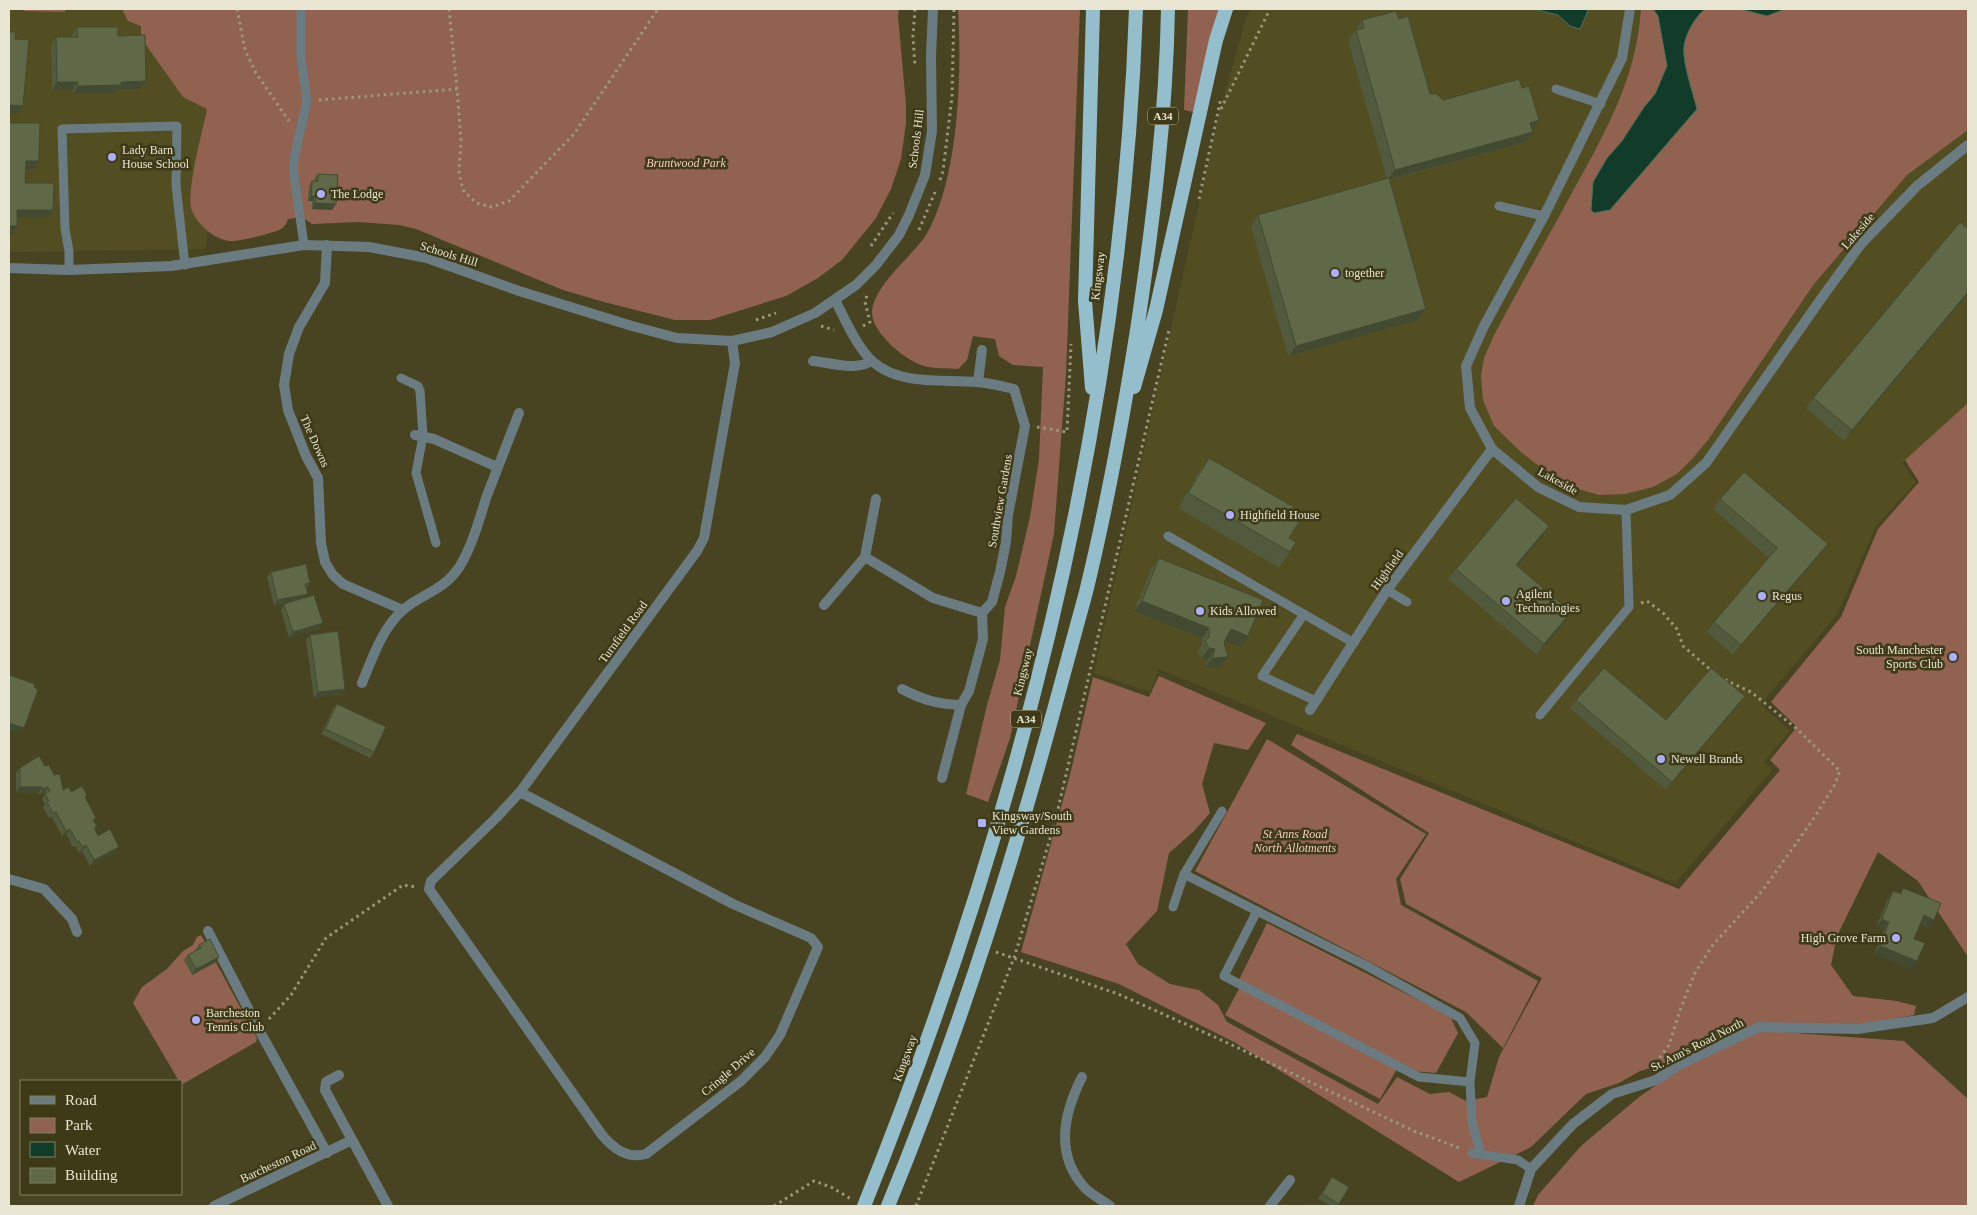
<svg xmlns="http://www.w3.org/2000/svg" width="1977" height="1215" viewBox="0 0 1977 1215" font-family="Georgia,serif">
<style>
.built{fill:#534d22}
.green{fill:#916250}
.water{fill:#113c29;stroke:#526f5c}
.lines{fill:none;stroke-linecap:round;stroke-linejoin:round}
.path{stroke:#9b987d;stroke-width:3;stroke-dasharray:2.5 4;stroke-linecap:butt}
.service{stroke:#6a7c82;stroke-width:9}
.minor{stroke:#6a7c82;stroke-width:10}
.tertiary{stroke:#6a7c82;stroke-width:10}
.trunk{stroke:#95becc;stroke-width:14}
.wall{fill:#525a3d}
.shaded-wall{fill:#424a32}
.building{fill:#5f6947;stroke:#424a32}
.poi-dot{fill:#acaffb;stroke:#3e3917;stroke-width:2}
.labels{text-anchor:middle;stroke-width:5;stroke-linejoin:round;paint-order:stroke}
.shield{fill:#3e3917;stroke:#b5b29a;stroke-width:1}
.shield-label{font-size:11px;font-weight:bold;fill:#e8e6d2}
.street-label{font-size:12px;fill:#e8e6d2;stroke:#3e3917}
.poi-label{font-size:12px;fill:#e8e6d2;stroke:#3e3917;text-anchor:start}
.park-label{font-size:12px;font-style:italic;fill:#f7cebf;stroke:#3e3917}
</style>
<rect width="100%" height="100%" fill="#484421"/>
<path class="built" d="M9,9h161l54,69 -18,171 -197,3z
M1251,9h717v395l-66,59 14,19 -40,44 -38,87 -77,91 29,27 -26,31 8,8 -97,113 -516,-214 -9,23 -56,-19 125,-559 27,-95z"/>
<path class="green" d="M24,9h41v3l-41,-1z
M122,9h777l-1,7 8,89v18l-5,36 -10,30 -15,29 -34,42 -24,18 -32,18 -76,24h-35l-71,-18 -41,-12 -147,-61 -17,-4 -41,-3 -46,2 -10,-7 -14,2c-1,4 -4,9 -9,11 -6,3 -43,12 -49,11 -15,-1 -32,-16 -38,-30 -7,-17 11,-81 15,-102l-24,-12 -42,-59v-12l-13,-5z
M958,9h122l-14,365 -12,160 -44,204 -22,64 -22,-8 21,-89 13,-45 5,-53 11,-31 14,-59 9,-58 4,-92 -30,-2 -14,-9 -4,-17 -22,-3 -6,24 -9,9c-10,-1 -23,0 -34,-3 -18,-5 -46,-29 -51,-47 -8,-27 40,-63 53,-84 33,-55 36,-164 32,-226z
M1188,9h32l-27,103 -9,-2z
M1641,9h327v121l-61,45 -93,109 -106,156 -15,18 -16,16 -24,13 -28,7 -26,1 -24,-7 -22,-11 -31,-24 -28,-27 -11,-26 -2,-24 3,-18 10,-23c24,-45 49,-89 73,-133 35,-64 69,-119 74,-193z
M1968,403v554l-50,-76 -40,-29 -41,84 -6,29 22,31 44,5 19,5 -2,9 -58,11 -96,-3 -87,38 -33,10 -21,12 -33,11 -55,53 -72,35 -225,-140 -115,-58 -98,-32 49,-177 23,-98 56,20 10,-21 107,47 -18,27 -34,-7 -12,41 8,29 -17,19 -24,21 -12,58 -31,33 12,20 32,20 29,6 19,15 9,17 151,82 19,-27 33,17 19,-2 17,9 21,-4 12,-40 43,-79 -136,-74 -6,-25 29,-46 -138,-88 6,-11 382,155 101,-119 -10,-10 27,-33 -26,-25 70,-85 37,-88 41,-47 -14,-22z
M1267,739l159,95 -30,45 5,26 137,76 -35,67 -37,-36 -271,-141z
M1267,923l183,93 8,17 -22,40 -23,-2 -174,-91z
M201,935l56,103 -1,4 -75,43v-4h-2l-46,-78 9,-16 25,-18 16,-18 10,-6 4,-8z
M1241,985l157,82 -18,32 -155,-84z
M1756,1030l148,11 64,58v107h-435l5,-11 43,-49 58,-49 49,-34z"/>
<path class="water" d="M1533,9h54l1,2 -8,18 -10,-3 -12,-11z
M1653,9h52c-11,9 -23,30 -21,45 1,16 9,39 13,55l-87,101 -16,3 -3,-3 2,-28 14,-24 15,-17 22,-34 11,-13 12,-28 -9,-50z
M1740,9h45l-18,7z"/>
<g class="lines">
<path class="path" d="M237,9l8,41 11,23 33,48
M449,9l8,80 4,51 -2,32 4,18 13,13 16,4 17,-6 65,-67 84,-125
M915,9l-2,27 2,31
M319,100l138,-11
M1221,109l49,-100
M940,180l3,-9 9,-74 2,-88
M1199,199l22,-101
M919,230l16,-38
M871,246l22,-33
M756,320l20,-7
M821,326l13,4
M863,326l7,-4 -5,-20 2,-7
M1037,427l30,5 4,-88
M1641,603l6,-2 16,12 14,16 6,17 29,25
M996,952l122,42 99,44 197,93 48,18
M269,1019l22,-24 35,-57 77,-53 13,2
M1656,1063l13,-18 11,-35 15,-37 17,-27 51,-56 49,-69 22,-35 6,-15 -43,-42 -46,-37 -30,-14
M774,1206l40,-25 17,6 20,12
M916,1206l98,-248 41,-136 114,-492"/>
<path class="service" d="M301,9v49l6,43 -12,52 -2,15 11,77
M1556,89l45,15
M1499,206l45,10
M69,270v-19l-4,-22 -3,-100 115,-3 -1,59 9,80
M401,378l17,8 2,5 3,45 -7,37 20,70
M1168,536l186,107
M1387,590l20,12
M1304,614l-42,62 54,25
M1540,715l89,-108 -3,-97
M1184,874l38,-63
M1173,907l11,-33 73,37
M1470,1082l5,-39 -15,-25 -93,-52 -110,-55 -33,65 195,101 51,5 2,40 9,32
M1472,1153l46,7 13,9"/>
<path class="minor" d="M1630,9l-8,49 -78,158 -60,110 -18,40 4,42 22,41 46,38 41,20 47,3 44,-15 36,-32 117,-167 38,-52 56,-58 51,-41
M327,245l-2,38 -26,44 -10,27 -5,31 4,25 18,46 12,22 3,65 4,19 8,13 10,9 60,26
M835,300c11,21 21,46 38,62 28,24 70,17 103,20 13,1 26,4 38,7l11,37 -17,89 -2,27 -6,30 -8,30 -10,11 1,26 -14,52 -8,14c-24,-1 -38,-5 -59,-16
M813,361c20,2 41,10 59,0
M978,382l4,-32
M415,435l19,4 63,28
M876,499l-11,58 68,41 49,15
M824,605l41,-48
M362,683c10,-24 20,-55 41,-73 19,-17 40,-18 57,-44 12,-20 19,-45 26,-68 11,-29 22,-57 33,-85
M1310,710l77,-120 105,-141
M942,778l19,-73
M520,792l213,112 78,34 7,9 -38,88 -15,22 -24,24 -95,73c-19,5 -32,-5 -44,-19l-173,-246 2,-8 65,-63 24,-26 177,-241 7,-13 3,-17 28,-158 -3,-22
M9,879l35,10 28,30 5,13
M208,931l56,108 63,114
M339,1075l-13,7 -1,8 63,116
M1082,1077c-18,36 -28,77 3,111 7,7 17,12 25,18
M214,1206l138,-66
M1270,1206l20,-26
M1519,1206l12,-37 42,-45 39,-30 44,-14 23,-15 80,-38 98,2 76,-11 35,-21"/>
<path class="tertiary" d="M9,268l60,2 102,-4 133,-21 65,2 58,11 92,33 113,35 45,12 55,3 40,-9 43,-19 41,-28 20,-20 23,-30 10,-20 16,-40 7,-44 -1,-75 2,-47"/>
<path class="trunk" d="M1134,387l22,-77 60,-270 10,-31
M1092,388l-7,-87 8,-292
M864,1206c153,-380 258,-786 272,-1197
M888,1206c67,-163 121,-330 167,-500 10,-38 21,-76 31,-114 21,-86 37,-174 51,-262 16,-107 29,-213 31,-321"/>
</g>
<path class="wall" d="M1399,19l31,75 13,6 89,30 -7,12 -135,38 36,129 -8,11 -130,36 -37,-130 7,-11 129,-36 -39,-138 14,-21z
M77,27l41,9 22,53h-22l-2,4 -43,1v-4h-21l-1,-45 5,-8h16v-2z
M318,174l14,36 -20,-1v-8h-4l1,-15 3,-5h2v-2z
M1968,229v65l-124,147 -38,-33 7,-10z
M1209,458l80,58 1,36 -11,16 -101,-60 20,-35z
M1720,499l100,56 -87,100 -26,-23 7,-10 55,-64 -56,-49z
M1542,537l-25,29 47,57 -27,32 -89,-76 8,-10z
M1159,558l89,78 -7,11 -16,-7 -1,2 -3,25 -16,1 3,-8 -6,-2 -5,-6 5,-7v-7l-68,-27 17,-42z
M271,572l39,11 -4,5 -1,10 18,25 -4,6 -30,9 -8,-28 3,-6 11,-3 -21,5 -7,-29z
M310,635l31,59 -27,4 -8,-58z
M1576,700l90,20 73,-16 -73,86 -96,-82z
M337,704l37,48 -4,6 -49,-24 12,-25z
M45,766l18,24 24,5 -2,2 9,24 3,5 -2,4 3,6 18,16 -26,14 -8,-15 -3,2 -4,-7 -2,1 -7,-13 -4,2 -10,-19 -3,1 -6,-11 2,-2 -3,-6 3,-5 -1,-2 -4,3 -2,-2 -22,-1v-19l4,-5z
M1903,888l31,32 -5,8 -9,-4 -6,15 3,22 -5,8 -38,-15 10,-24 -8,-3 12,-28 5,-8 7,2z
M199,945l20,12 -3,5 -24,13 -8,-15 4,-5 8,-4 -1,-1z
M1332,1177l7,27 -2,2h-6l-13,-7z"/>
<path class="shaded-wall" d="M146,81l-6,8h-22l-2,4 -43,1 5,-8 43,-4z
M57,82h21l-5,8h-21z
M9,105l14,1 -6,8 -8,-1z
M1539,120l-8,11 -1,-8z
M1533,132l-8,10 -138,38 8,-10z
M26,161h13l-5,8h-14z
M311,196h5l-4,5h-4z
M315,203l21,1 -4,6 -20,-1z
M17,210h36l-5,8h-36z
M9,226h8l-5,8h-3z
M1968,292v2l-124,147 8,-11z
M1426,309l-8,11 -130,36 8,-10z
M1549,526l-7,11 -33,39 7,-11z
M1828,544l-8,11 -87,100 8,-10z
M308,594l-4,5 -30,7 3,-6z
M1142,601l67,27 -7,10 -68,-27z
M1571,612l-7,11 -27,32 7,-11z
M323,623l-4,6 -30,9 4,-6z
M1231,629l17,7 -7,11 -17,-7z
M1209,648l6,1 -7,11 -6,-2z
M1228,657l-7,10 -16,1 7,-10z
M345,689l-4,5 -27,4 4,-6z
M1745,696l-6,8 -73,86 6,-8z
M9,723l15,5 -4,6 -11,-4z
M20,787h22l-4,6 -22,-1z
M48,787l-4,5 -4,3 3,-6z
M70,829l-4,5 -4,2 4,-5z
M86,845l-4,6 -3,2 4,-6z
M119,847l-3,5 -26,14 4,-6z
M1924,915l10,5 -5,8 -11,-5z
M1882,919l7,3 -5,8 -8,-3z
M1880,946l37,15 -5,8 -38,-15z
M219,957l-3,5 -24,13 4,-6z"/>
<path class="building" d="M1396,11l3,8 9,-3 22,78h7l6,6 76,-21 3,9 7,-2 10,34 -9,3 3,9 -138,38 -39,-140 8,-2 -2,-8z
M77,27h41v9l27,-1 1,46 -25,1v3l-43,1v-4h-21l-1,-45h22z
M9,32h7l-1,7 14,1 -6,66 -14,-1z
M9,123h31l-1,38h-13l-1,22h29l-1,27h-36v16h-8z
M318,174l20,1 -2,29 -21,-1 1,-7h-5l1,-15h6z
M1389,178l37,131 -130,37 -38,-131z
M1960,222l8,7v63l-116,138 -39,-32z
M1209,458l85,49 -5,9 10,6 -10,16 7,4 -6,10 -102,-59z
M1744,472l84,72 -87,101 -27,-23 63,-74 -57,-49z
M1516,498l33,28 -33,39 55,47 -27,32 -88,-75z
M1159,558l104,42 -15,36 -17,-7 -7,13 4,15 -16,1 3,-9 -6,-1 -4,-7 4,-4v-9l-67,-27z
M306,564l4,19 -5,1 3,10 -31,6 -6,-28z
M314,595l9,28 -30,9 -9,-28z
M338,631l7,58 -27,3 -8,-57z
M1604,668l62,52 45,-52 34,28 -73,86 -96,-82z
M9,675l26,9 -1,3 4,3 -14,38 -15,-5z
M337,704l49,23 -12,25 -49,-23z
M39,756l6,10 4,-1 5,10 6,-1 3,16 6,-3 2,5 11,-6 5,9 -2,2 11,21 -3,2 4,6 -3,2 4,8 12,-7 9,18 -25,13 -8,-15 -3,2 -4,-6 -2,1 -7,-13 -4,2 -10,-19 -3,1 -6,-11 2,-1 -4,-7 5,-3 -2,-4 -5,2 -1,-2h-22v-19z
M1903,888l38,15 -7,17 -10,-5 -10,24 11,4 -8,18 -37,-15 9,-24 -7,-3 11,-28 8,3z
M210,939l9,18 -23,12 -8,-14 13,-7 -2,-3z
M1332,1177l17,10 -10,17 -17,-10z
M1312,1204l4,2h-6z"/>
<g class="poi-dot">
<circle cx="112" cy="157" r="5"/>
<circle cx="321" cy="194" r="5"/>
<circle cx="1335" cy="273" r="5"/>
<circle cx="1230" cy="515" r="5"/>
<circle cx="1762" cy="596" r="5"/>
<circle cx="1506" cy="601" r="5"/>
<circle cx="1200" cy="611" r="5"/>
<circle cx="1953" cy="657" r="5"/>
<circle cx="1661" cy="759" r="5"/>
<rect x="977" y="818" width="10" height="10" rx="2.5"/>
<circle cx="1896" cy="938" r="5"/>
<circle cx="196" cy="1020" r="5"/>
</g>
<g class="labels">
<g class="shield">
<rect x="1148" y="107.5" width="30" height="17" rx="4"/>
<rect x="1011" y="710.5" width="30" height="17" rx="4"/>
</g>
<g class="shield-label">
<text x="1163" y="120">A34</text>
<text x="1026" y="723">A34</text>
</g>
<g class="street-label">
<text transform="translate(916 139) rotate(-83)" y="4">Schools Hill</text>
<text transform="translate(1858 231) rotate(-49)" y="4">Lakeside</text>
<text transform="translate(449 254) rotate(17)" y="4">Schools Hill</text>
<text transform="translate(1098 276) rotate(-83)" y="4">Kingsway</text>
<text transform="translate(315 441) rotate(66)" y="4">The Downs</text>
<text transform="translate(1558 481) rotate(29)" y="4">Lakeside</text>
<text transform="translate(1000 501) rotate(-80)" y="4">Southview Gardens</text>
<text transform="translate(1387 570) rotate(-54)" y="4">Highfield</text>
<text transform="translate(623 632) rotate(-54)" y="4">Turnfield Road</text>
<text transform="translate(1023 672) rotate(-76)" y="4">Kingsway</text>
<text transform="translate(1697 1045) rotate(-27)" y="4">St. Ann's Road North</text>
<text transform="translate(905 1058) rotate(-70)" y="4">Kingsway</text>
<text transform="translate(728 1072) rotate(-41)" y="4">Cringle Drive</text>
<text transform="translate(278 1162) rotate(-25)" y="4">Barcheston Road</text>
</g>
<g class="poi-label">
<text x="122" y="154">Lady Barn<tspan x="122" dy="14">House School</tspan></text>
<text x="331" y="198">The Lodge</text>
<text x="1345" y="277">together</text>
<text x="1240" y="519">Highfield House</text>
<text x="1516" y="598">Agilent<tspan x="1516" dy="14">Technologies</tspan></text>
<text x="1772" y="600">Regus</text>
<text x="1210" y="615">Kids Allowed</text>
<text x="1943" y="654" text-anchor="end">South Manchester<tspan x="1943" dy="14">Sports Club</tspan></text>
<text x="1671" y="763">Newell Brands</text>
<text x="992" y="820">Kingsway/South<tspan x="992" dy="14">View Gardens</tspan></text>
<text x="1886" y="942" text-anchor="end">High Grove Farm</text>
<text x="206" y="1017">Barcheston<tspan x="206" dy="14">Tennis Club</tspan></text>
</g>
<g class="park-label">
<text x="686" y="167">Bruntwood Park</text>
<text x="1295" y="838">St Anns Road<tspan x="1295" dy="14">North Allotments</tspan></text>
</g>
</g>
<rect width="1977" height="1215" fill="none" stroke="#e8e6d2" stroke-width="20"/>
<rect x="20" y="1080" width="162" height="115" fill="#3e3917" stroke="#827e62"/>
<rect x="30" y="1096" width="25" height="8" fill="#6a7c82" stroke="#827e62"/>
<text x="65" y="1105" font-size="15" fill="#e8e6d2">Road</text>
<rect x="30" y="1118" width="25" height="15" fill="#916250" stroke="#827e62"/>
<text x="65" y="1130" font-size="15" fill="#e8e6d2">Park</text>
<rect x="30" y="1142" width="25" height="15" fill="#113c29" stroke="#827e62"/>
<text x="65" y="1155" font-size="15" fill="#e8e6d2">Water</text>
<rect x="30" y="1168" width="25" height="15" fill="#5f6947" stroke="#827e62"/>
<text x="65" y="1180" font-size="15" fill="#e8e6d2">Building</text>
</svg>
